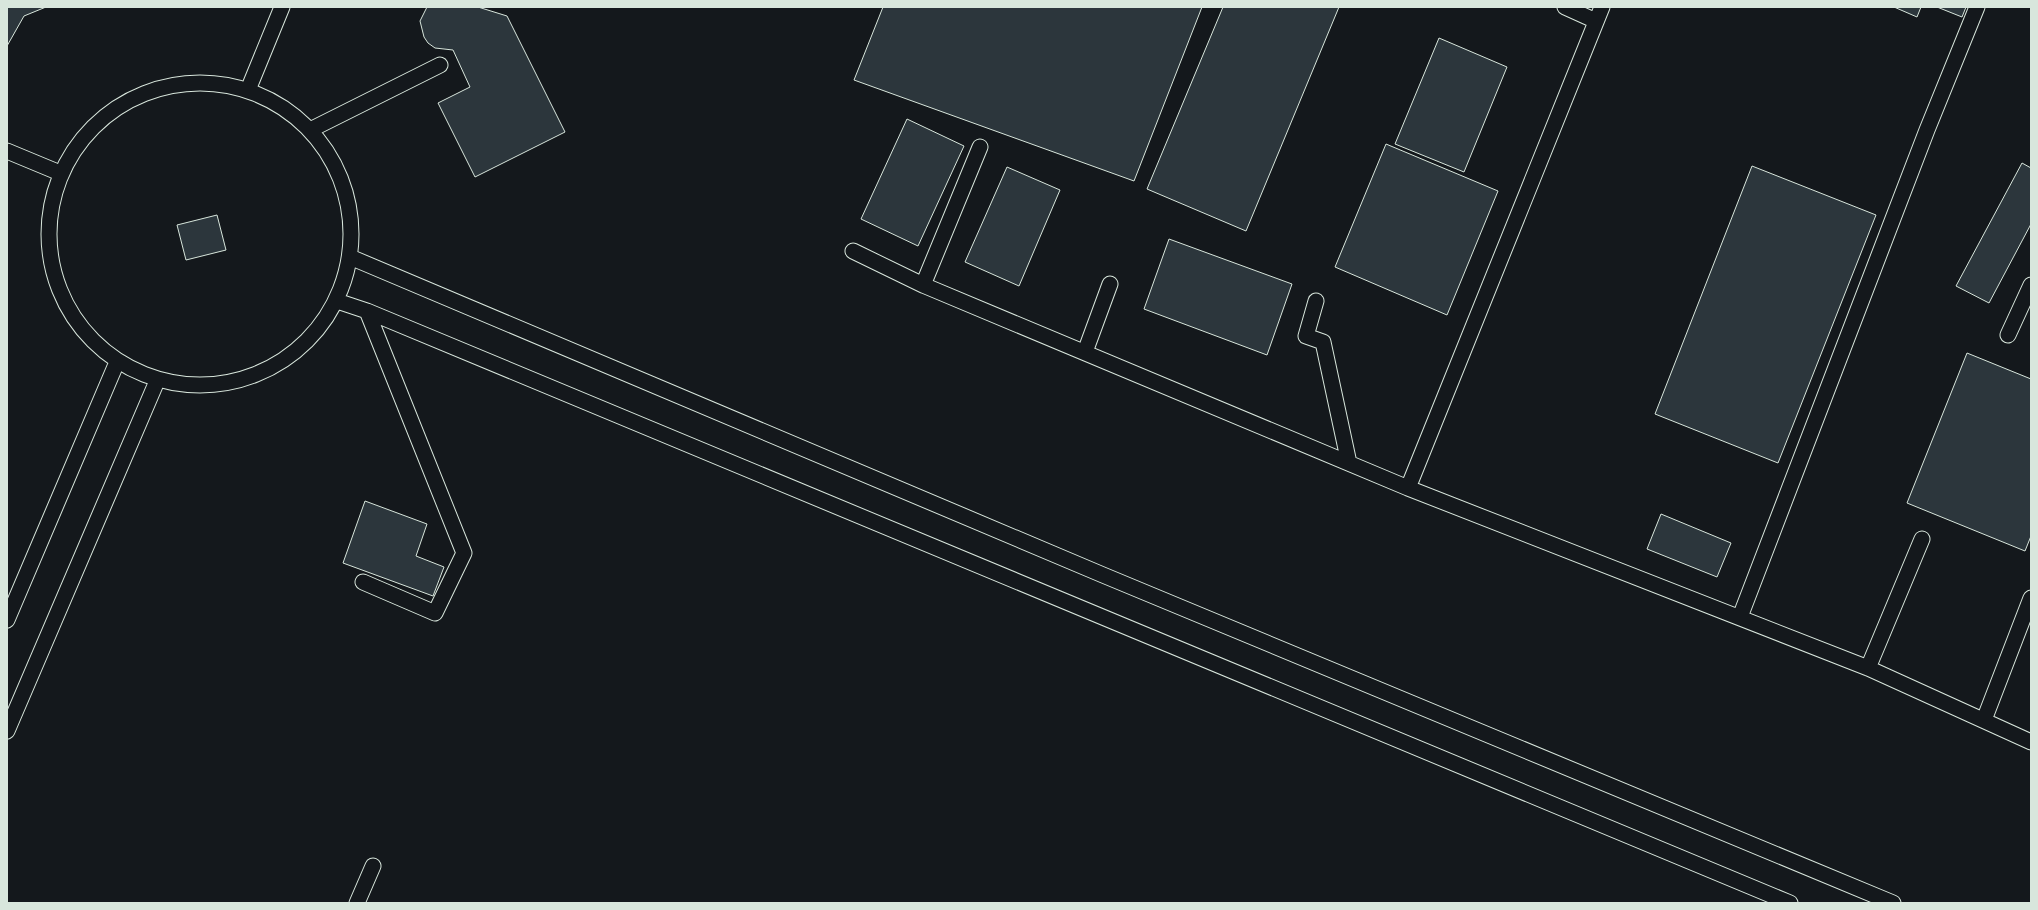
<svg xmlns="http://www.w3.org/2000/svg" width="2038" height="910" viewBox="0 0 2038 910" font-family="Helvetica,sans-serif">
<style>
.building{fill:#2c363c;stroke:#d8e6dc}
.lines{fill:none;stroke-linecap:round;stroke-linejoin:round}
.service-casing{stroke:#d8e6dc;stroke-width:17}
.service{stroke:#14181c;stroke-width:15}
</style>
<rect width="100%" height="100%" fill="#14181c"/>
<path class="building" d="M7,7h39l-22,9 -17,30z
M427,7h51l29,9 58,116 -90,45 -37,-74 32,-16 -17,-37 -18,-2 -7,-5 -4,-6 -4,-16z
M883,7h319l-68,174 -280,-101z
M1223,7h116l-93,224 -99,-42z
M1894,7h27l-4,10z
M1937,7h29l-4,10z
M1439,38l68,29 -43,105 -69,-28z
M907,119l57,27 -46,100 -57,-27z
M1386,144l112,47 -51,124 -112,-48z
M2022,163l9,5v56l-42,79 -33,-17z
M1752,166l124,49 -98,248 -123,-49z
M1007,167l53,23 -41,96 -54,-24z
M217,215l9,35 -40,10 -9,-35z
M1169,239l123,45 -25,71 -123,-46z
M1967,353l64,26v157l-6,15 -118,-48z
M365,501l62,23 -11,32 28,11 -11,29 -90,-33z
M1661,514l70,29 -14,34 -70,-28z"/>
<g class="lines">
<g class="service-casing">
<path id="service" d="M1565,7l31,14
M49 234a151 151 0 1 1 302 0a151 151 0 1 1-302 0Z
M248,90l34,-83
M310,130l130,-65
M980,147l-57,138 485,203 460,180 163,74
M7,151l53,22
M853,251l70,34
M350,257l753,318 790,328
M337,301l30,10 1423,592
M1316,301l-10,35 17,6 26,121
M2008,335l23,-50
M1085,352l25,-68
M1408,488l194,-481
M363,582l72,31 29,-60 -97,-242
M1740,617l187,-487 50,-123
M7,620l110,-258
M1868,668l54,-129
M1984,720l47,-122
M7,731l150,-350
M357,903l16,-37"/>
</g>
<use href="#service" class="service"/>
</g>
<rect width="2038" height="910" fill="none" stroke="#d8e6dc" stroke-width="16"/>
</svg>
